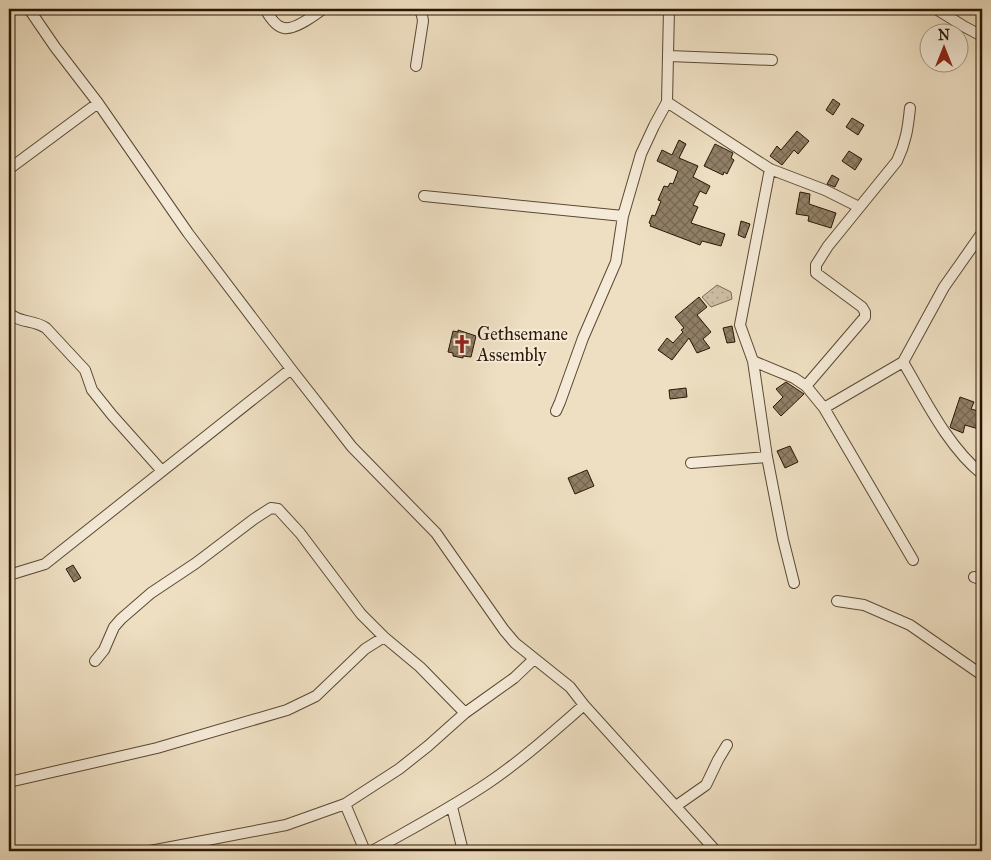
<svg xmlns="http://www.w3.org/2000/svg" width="991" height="860" viewBox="0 0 991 860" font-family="'IM FELL Great Primer',serif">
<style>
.grass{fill:url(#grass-dots);stroke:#7c6a52}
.building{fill:url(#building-cross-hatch);stroke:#2a1603}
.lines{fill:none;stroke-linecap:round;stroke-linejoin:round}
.minor-casing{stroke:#5b4833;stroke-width:12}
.minor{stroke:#f4ead7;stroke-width:10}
.labels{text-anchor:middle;stroke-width:4;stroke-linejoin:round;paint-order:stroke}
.poi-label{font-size:18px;fill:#2a1603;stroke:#f4ead7;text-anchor:start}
</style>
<defs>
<pattern id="grass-dots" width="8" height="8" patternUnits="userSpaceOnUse" patternTransform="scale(1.25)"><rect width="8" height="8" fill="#cdbda2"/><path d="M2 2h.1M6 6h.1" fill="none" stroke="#b0a28a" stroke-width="1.8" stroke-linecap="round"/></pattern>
<pattern id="building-cross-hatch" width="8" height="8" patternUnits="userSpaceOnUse" patternTransform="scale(1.25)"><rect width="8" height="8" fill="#907f66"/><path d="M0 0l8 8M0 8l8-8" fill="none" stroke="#766752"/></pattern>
</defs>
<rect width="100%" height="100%" fill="#eedfc2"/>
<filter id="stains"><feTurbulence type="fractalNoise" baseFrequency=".004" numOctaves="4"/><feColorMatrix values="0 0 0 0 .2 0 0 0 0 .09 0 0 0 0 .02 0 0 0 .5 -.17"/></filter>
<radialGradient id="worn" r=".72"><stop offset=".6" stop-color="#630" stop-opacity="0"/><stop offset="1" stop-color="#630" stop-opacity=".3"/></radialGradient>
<path class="grass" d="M717,285l14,7 1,7 -21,8 -9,-10z"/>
<path class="building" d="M833,99l7,5 -7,11 -7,-5z
M852,118l12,7 -6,10 -12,-8z
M797,131l12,10 -11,13 -4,-4 -12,15 -12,-9 7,-10 4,4z
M679,140l7,4 -7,14 19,8 -5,11 17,9 -4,8 -6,-3 -7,14 5,2 -7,16 34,11 -4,12 -19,-5 -2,4 -50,-19 1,-2 -2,-1 3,-8 3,1 6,-15 -3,-1 6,-14 4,1 2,-4 3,1 5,-13 -21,-10 5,-11 10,5z
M715,144l18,9 -2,5 3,2 -7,14 -3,-2 -1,3 -19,-9z
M849,151l13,8 -7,11 -13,-9z
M832,175l7,4 -4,8 -8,-3z
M800,192l10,2 -1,10 27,9 -5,15 -23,-7 1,-5 -13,-2z
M741,221l9,3 -5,14 -7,-3z
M699,297l8,10 -10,8 14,17 -8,7 7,9 -13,5 -8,-15 -17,22 -14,-10 9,-12 6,5 10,-11 -2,-2 3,-2 -9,-11z
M732,326l3,16 -8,1 -4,-15z
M458,330l18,6 -5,21 -8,-1v2l-10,-2v-3l-5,-1 5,-21 5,1z
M786,382l18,12 -23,22 -8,-9 10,-10 -7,-8z
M686,388l1,9 -17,2 -1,-9z
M960,397l14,5 -3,7 11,3v18l-17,-5 -2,8 -12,-5 -1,-1z
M790,446l8,16 -13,6 -8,-17z
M587,470l7,16 -19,8 -7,-16z
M73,565l8,13 -7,4 -8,-13z"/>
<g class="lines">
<g class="minor-casing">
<path id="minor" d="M29,9l26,38 43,56 90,130 103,136 61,78 84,86 68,97 11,13 55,44 14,18 132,146
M265,9c4,7 11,18 19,19 11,2 31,-13 39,-19
M936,9l29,18 17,9
M669,56l103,4
M416,66l7,-45 -1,-6 -3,-6
M667,102l103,67 55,21 34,17
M9,169l89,-66
M770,169l-30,156 13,36 14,96 16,82 11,44
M424,196l199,20
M9,313c12,11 24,6 37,15l39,42 7,20 20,25 50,56
M753,361l41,17 12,8 18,22 89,152
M903,362c22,37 45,85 79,112
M806,386l59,-69v-5l-3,-5 -46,-34v-8l12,-19 69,-85c9,-19 11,-33 13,-53
M824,408l79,-46 41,-75 38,-54
M556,411l4,-9 23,-64 33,-76 7,-46 18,-62 13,-28 13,-24 2,-93
M691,463l76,-6
M9,575l36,-11 246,-195
M974,577l8,3
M837,601l27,4 46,20 72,50
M95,661l9,-11 10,-23 7,-8 30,-26 45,-30 58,-44 17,-11 7,1 22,24 61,81 23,23 36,30 45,46
M9,782l148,-34 130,-38 29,-14 49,-47 19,-12
M345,804l20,47
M676,806l30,-21 12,-25 9,-15
M452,807l11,44
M150,851l136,-26 59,-21 54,-35 29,-23 37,-33 49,-35 20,-19
M372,851c39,-22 79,-43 116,-68 34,-23 65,-51 96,-78"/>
</g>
<use href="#minor" class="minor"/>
</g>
<defs>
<g id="church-bare" transform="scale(1.5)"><path d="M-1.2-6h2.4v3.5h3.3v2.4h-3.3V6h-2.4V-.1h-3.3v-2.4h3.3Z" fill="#8f2418" stroke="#f4ead7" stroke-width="2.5" paint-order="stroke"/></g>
</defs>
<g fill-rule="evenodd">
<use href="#church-bare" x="462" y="344"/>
</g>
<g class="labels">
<g class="poi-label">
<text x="477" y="340">Gethsemane<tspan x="477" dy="21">Assembly</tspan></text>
</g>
</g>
<rect width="991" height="860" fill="none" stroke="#eedfc2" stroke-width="30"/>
<rect x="10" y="10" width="971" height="840" fill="none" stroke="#2a1603" stroke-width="2.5"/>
<rect x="15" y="15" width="961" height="830" fill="none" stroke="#2a1603"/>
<g transform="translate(944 48)"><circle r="24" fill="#f4ead7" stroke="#a39582"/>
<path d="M0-4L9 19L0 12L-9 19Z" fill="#8f2418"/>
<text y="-8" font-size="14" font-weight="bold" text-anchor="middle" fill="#2a1603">N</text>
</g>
<rect width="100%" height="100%" filter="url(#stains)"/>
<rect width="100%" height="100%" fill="url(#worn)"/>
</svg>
